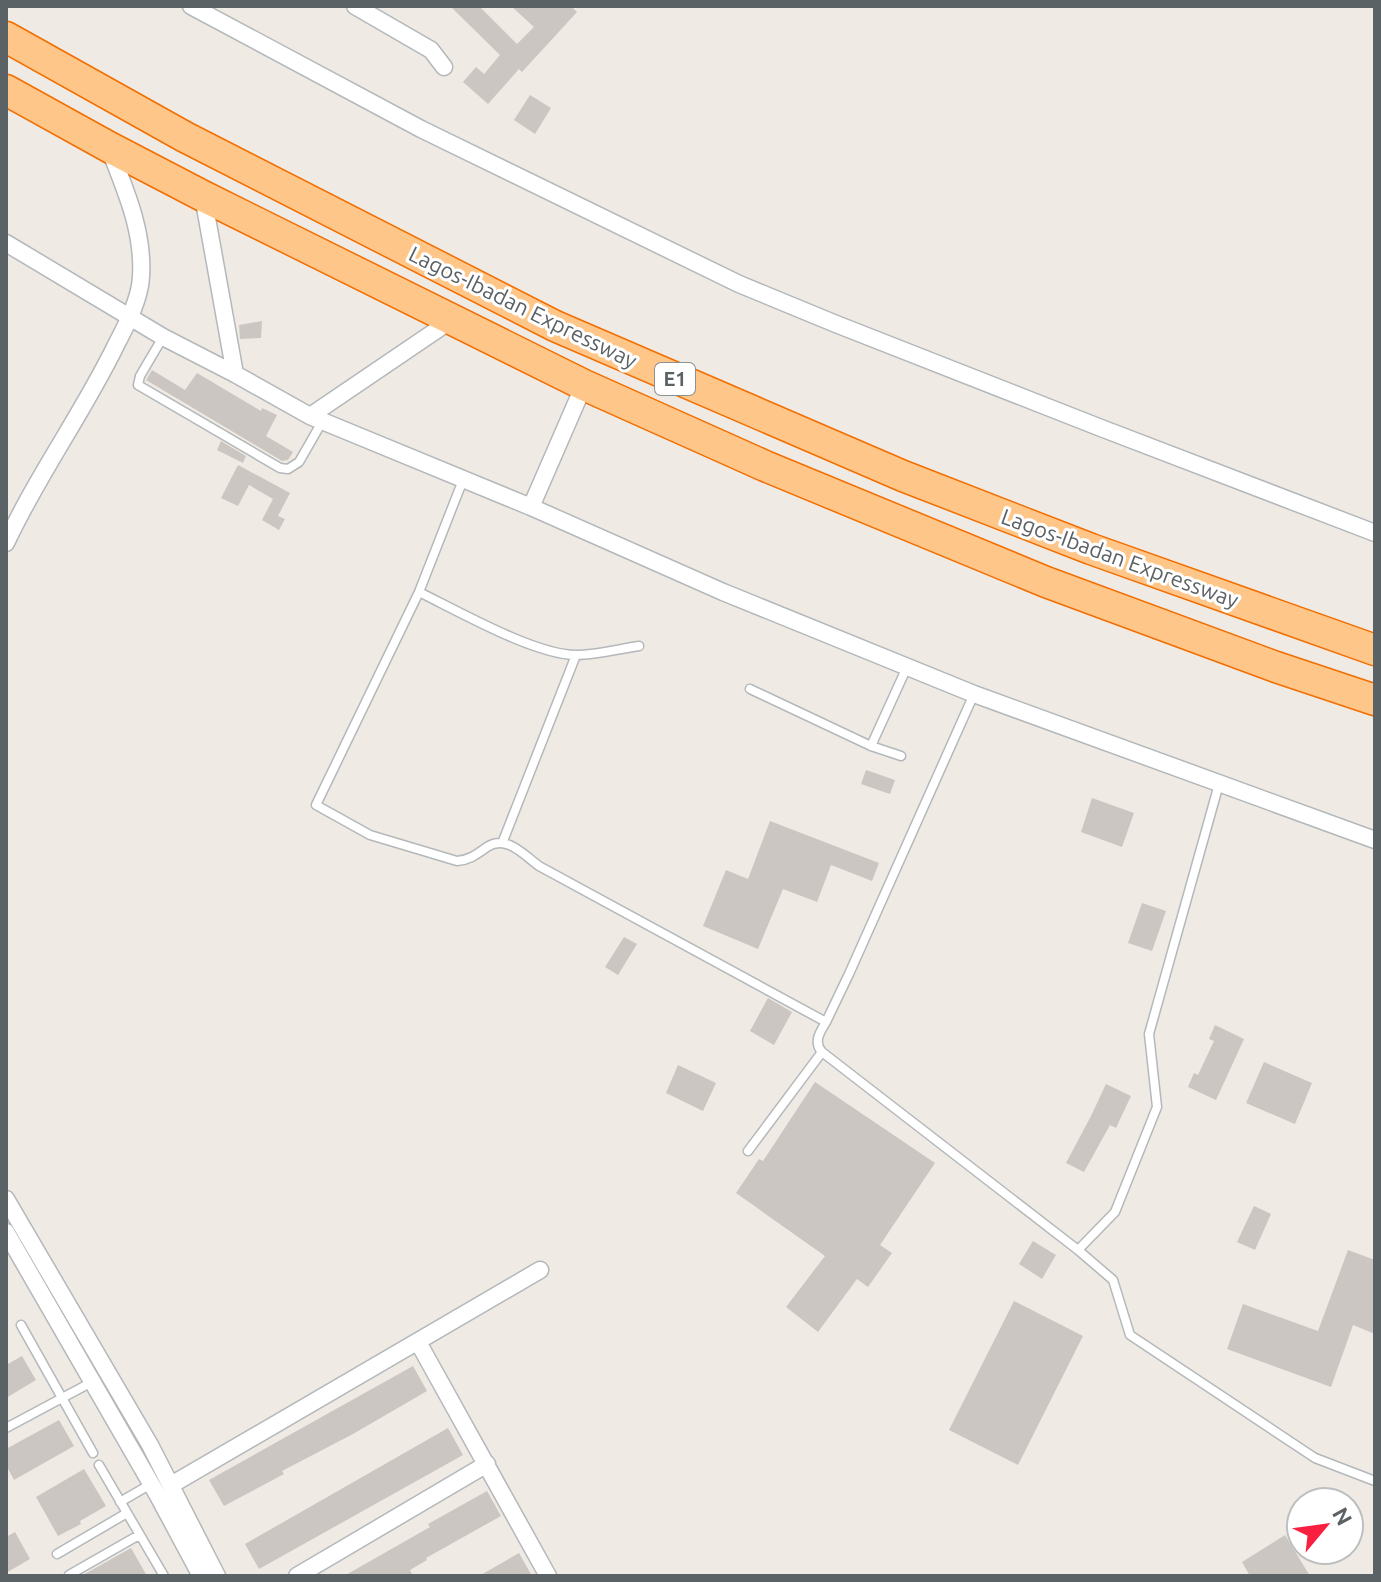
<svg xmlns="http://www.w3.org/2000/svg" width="1381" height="1582" viewBox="0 0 1381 1582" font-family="Ubuntu,sans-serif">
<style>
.building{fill:#ccc6c2}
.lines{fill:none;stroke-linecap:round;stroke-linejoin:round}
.service-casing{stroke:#b4b8bb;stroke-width:11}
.minor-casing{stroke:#b4b8bb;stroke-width:19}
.motorway-casing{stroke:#f26e00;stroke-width:33}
.service{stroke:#fff;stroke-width:8}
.minor{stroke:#fff;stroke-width:16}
.motorway{stroke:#ffc68a;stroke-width:30}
.labels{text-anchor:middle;stroke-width:6;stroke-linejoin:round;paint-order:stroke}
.shield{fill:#fff;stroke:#8c9193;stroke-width:2}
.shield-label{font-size:20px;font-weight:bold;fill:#5b6265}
.street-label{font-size:22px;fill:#5b6265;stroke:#fff}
</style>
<rect width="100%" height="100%" fill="#efeae3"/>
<path class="building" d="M450,6h29l38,38 17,-17 -23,-21h60l6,6 -55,60 -3,-3 -31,35 -25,-22 13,-15 8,7 16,-19z
M530,95l21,13 -16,26 -21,-14z
M262,321l-1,17 -21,1 -1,-14z
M152,370l33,20 12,-17 64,38 1,-3 15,7 -11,21 27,16 -5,8 -6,1 -136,-81z
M221,441l25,15 -3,7 -26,-13z
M238,465l52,28 -12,23 7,3 -6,11 -17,-10 11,-21 -24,-14 -11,21 -17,-8z
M866,770l29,10 -5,14 -29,-10z
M1092,798l42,15 -12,34 -41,-15z
M770,821l109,42 -7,18 -41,-16 -14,37 -34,-13 -25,60 -55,-23 23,-56 22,9z
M1142,903l24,8 -14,40 -24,-8z
M624,937l13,7 -19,31 -13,-8z
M768,998l24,14 -18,33 -24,-14z
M1215,1025l29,14 -28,61 -28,-13 6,-14 4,2 16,-34 -5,-2z
M1264,1062l48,21 -17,41 -49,-21z
M678,1065l38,18 -13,28 -37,-18z
M815,1082l120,81 -55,82 12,8 -24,34 -11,-8 -39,53 -32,-25 39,-51 -89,-63 23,-34 4,2z
M1106,1084l25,12 -15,32 -6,-3 -26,47 -18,-9 25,-47z
M1254,1206l17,8 -16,36 -18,-8z
M1033,1241l23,14 -14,24 -23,-15z
M1348,1250l27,10v74l-22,-9 -22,62 -104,-38 16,-45 75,27z
M1014,1301l69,35 -65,129 -69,-35z
M22,1356l14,24 -30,18v-33z
M413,1366l14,25 -74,43 -71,37 2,3 -60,32 -15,-26z
M59,1420l15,26 -60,34 -8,-15v-16z
M448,1428l15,27 -204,114 -14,-25z
M84,1469l22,37 -26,15 1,3 -23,12 -22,-39z
M487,1491l14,25 -75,42 1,2 -17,10 3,6h-69l86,-49 -2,-3z
M15,1532l15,27 -24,14v-36z
M1285,1535l25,41h-60l-8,-14z
M131,1548l16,28h-66z
M519,1553l13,23h-53z"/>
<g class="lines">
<g class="service-casing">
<path id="service" d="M163,337l-23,39 -2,9 142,83 8,1 11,-7 23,-40
M463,480l-44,112 -103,213 54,30 87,26c13,-1 20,-7 30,-14 19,-13 37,8 52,19l287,156c-6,10 -13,20 -4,30l256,198 37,-38 42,-105 -8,-73 70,-250
M419,592c39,19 116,63 157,63 19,0 43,-6 63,-9
M750,689l121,57 30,10
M871,746l36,-79
M503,841l73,-186
M826,1022l23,-48 125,-280
M748,1151l74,-99
M1078,1250l35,30 17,55 185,123 60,23
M21,1325l72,128
M6,1428l86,-46
M99,1465l65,111
M120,1502l31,-18
M57,1554l70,-41
M69,1575l70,-40"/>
</g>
<g class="minor-casing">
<path id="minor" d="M191,6l230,123 318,155 97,40 265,104 274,105
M355,6l76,44 13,17
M203,196l32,178
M6,243l157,94 72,37 75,42 221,91 192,85 251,102 401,146
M310,416l143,-97
M531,507l53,-122
M6,543c32,-69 77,-130 110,-198 10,-19 24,-46 25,-68 3,-46 -16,-88 -32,-129
M6,1199l144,246 67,131
M6,1232l151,262 44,82
M418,1342l130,234
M171,1485l369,-215
M297,1576l190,-112"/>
</g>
<g class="motorway-casing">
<path id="motorway" d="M6,37l179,100 370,189 348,150 188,73 284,101
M6,90l103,57 94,49 381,189 181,81 281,116 230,85 99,33"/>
</g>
<use href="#service" class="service"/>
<use href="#minor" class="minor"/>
<use href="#motorway" class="motorway"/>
</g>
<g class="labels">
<rect class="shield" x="655" y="363" width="40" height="32" rx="6"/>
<g class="shield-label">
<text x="675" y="386">E1</text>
</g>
<g class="street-label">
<text transform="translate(523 307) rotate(26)" y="8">Lagos-Ibadan Expressway</text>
<text transform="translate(1120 558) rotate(20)" y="8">Lagos-Ibadan Expressway</text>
</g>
</g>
<rect width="1381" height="1582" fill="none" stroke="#5b6265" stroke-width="16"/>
<g transform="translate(1325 1526) rotate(61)"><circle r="38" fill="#ffffff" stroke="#bdc0c1" stroke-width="2"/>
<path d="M0-6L14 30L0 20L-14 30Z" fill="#f91f40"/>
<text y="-12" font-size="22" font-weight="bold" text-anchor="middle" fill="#5b6265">N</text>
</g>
</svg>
